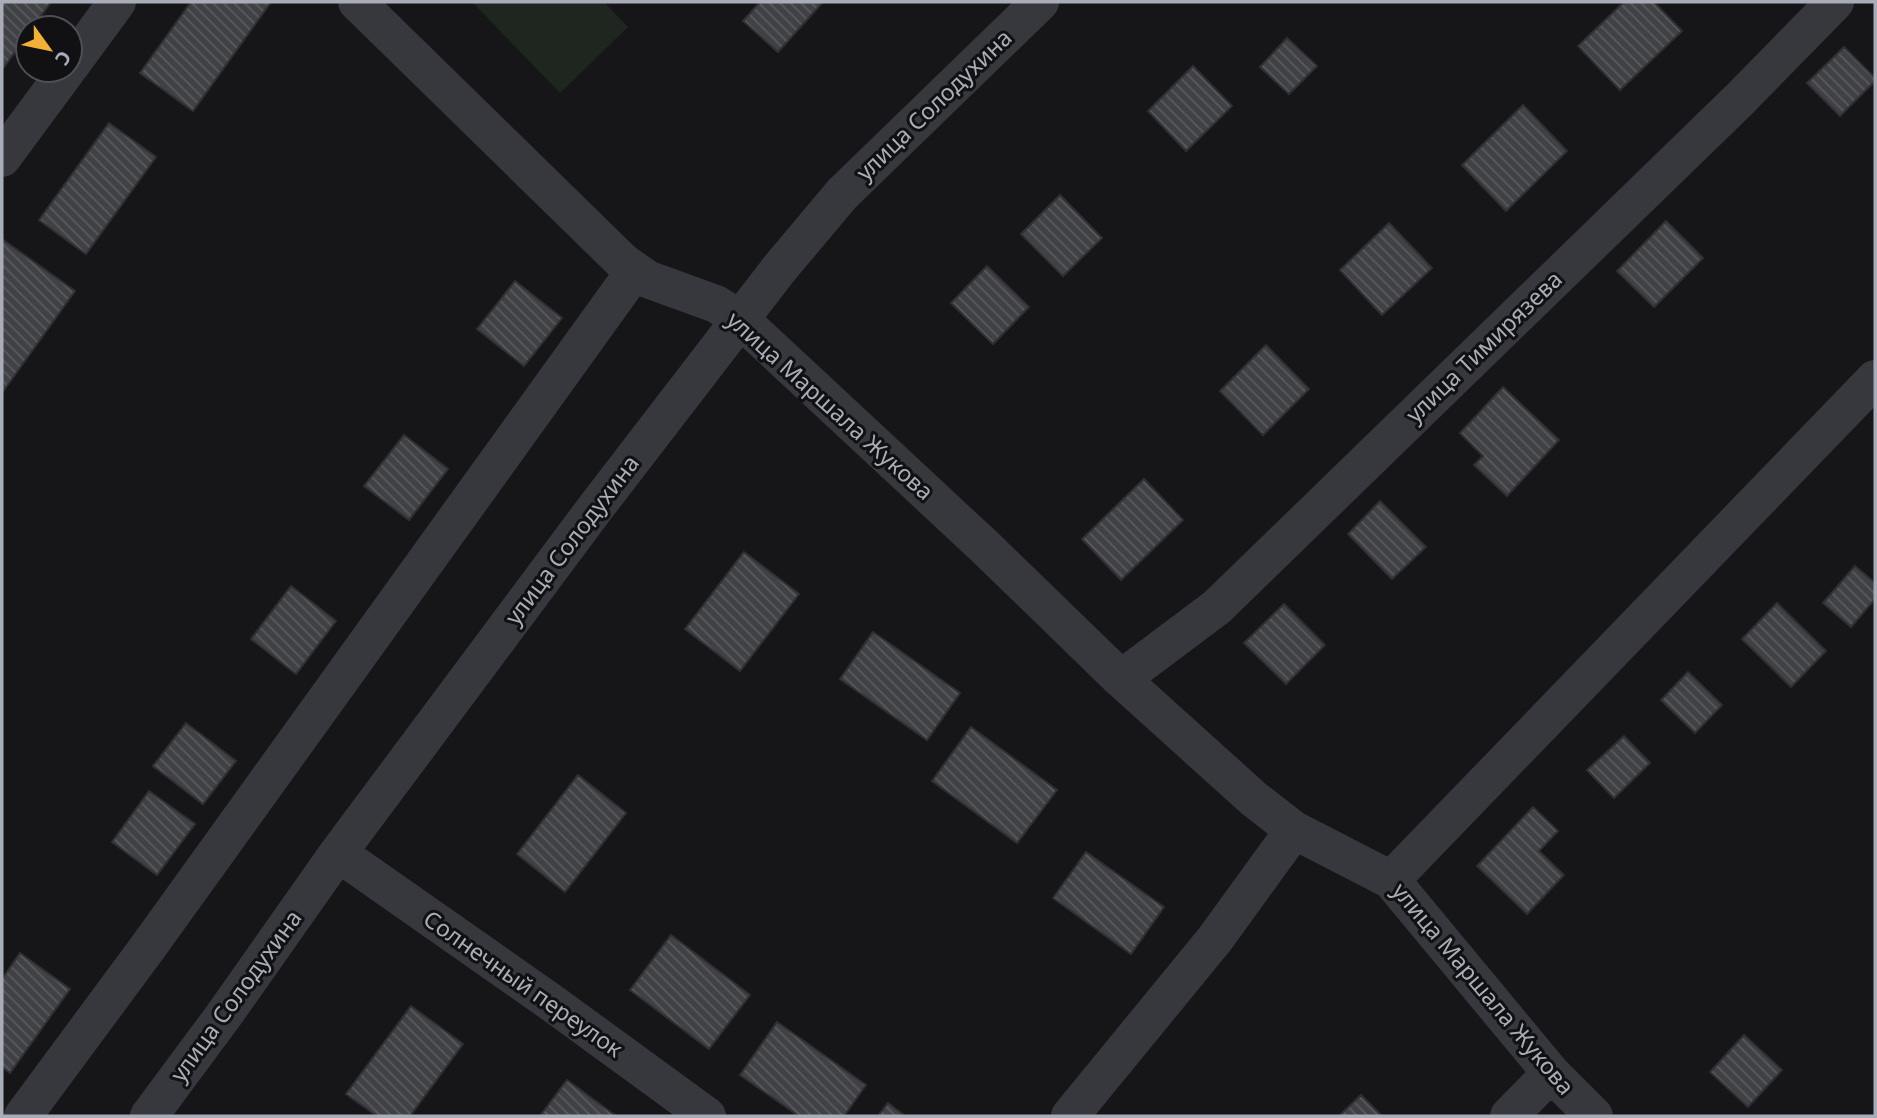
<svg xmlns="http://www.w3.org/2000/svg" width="1877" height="1118" viewBox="0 0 1877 1118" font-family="'Noto Sans',sans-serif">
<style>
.pitch{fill:#1e261f}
.building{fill:url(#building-back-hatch);stroke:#303034;stroke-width:2}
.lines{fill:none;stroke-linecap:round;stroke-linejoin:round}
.minor{stroke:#37383d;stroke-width:38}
.labels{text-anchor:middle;stroke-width:6;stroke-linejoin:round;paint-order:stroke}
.street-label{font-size:23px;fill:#a8adb8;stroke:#111113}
</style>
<defs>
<pattern id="building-back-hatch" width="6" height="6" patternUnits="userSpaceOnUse" patternTransform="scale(1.75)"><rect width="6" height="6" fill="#404145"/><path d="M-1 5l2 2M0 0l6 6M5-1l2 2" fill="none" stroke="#595a5e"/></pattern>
</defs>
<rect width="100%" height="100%" fill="#161618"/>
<path class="pitch" d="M472,2h132l24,25 -68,66z"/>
<path class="building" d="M2,2h49l-19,26h-4v6l-26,36z
M191,2h80l-78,109 -53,-38z
M760,2h63l-45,50 -35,-31z
M1624,2h30l28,29 -62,59 -42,-44z
M1287,38l30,28 -28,28 -29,-27z
M1844,47l31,31v3l-35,35 -33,-33z
M1193,66l39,40 -46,45 -38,-40z
M1523,105l44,46 -61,60 -44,-46z
M109,123l47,34 -70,97 -47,-34z
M1060,195l42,43 -39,38 -42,-42z
M1666,221l37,37 -49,49 -37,-36z
M1389,223l43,45 -50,47 -42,-45z
M2,239l73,52 -73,102z
M987,266l42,41 -36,37 -42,-41z
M515,281l47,37 -38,48 -47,-37z
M1266,345l43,44 -46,46 -43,-44z
M1503,387l56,53 -52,56 -33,-31 9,-9 -23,-23z
M404,435l44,34 -39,51 -45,-34z
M1144,479l39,41 -62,60 -39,-41z
M1380,501l46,46 -34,32 -44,-45z
M744,552l55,42 -59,77 -55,-42z
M1855,566l20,17v16l-24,28 -28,-24z
M291,586l45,35 -40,53 -45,-35z
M1777,603l49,48 -35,36 -49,-48z
M1284,604l41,41 -39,39 -42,-41z
M873,632l87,61 -33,47 -87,-61z
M1688,672l34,33 -27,28 -34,-33z
M186,723l50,38 -33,43 -50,-38z
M971,727l86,63 -40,53 -85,-62z
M1624,736l26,27 -36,35 -27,-28z
M578,775l48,38 -61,79 -48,-38z
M149,791l46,33 -38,51 -45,-33z
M1533,807l25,24 -19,20 25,24 -37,39 -50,-48z
M1086,852l78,55 -33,47 -78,-56z
M671,935l79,60 -41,54 -79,-59z
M20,953l50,36 -60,84 -8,-6v-88z
M411,1006l52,38 -53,72h-33l-31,-22z
M777,1022l89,63 -22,31h-45l-59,-41z
M1744,1035l38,35 -34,37 -38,-35z
M567,1080l49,36h-76z
M1361,1095l21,21h-43z
M888,1103l17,13h-27z"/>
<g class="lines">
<path class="minor" d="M357,2l266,260 24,17 69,25 24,15 245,228 136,132 133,120 40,31 97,50 160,193 43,43
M70,66l47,-64
M2,158l65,-88
M1121,679l96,-72 523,-508 95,-97
M338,853l214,150 155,113
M1391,880l484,-501
M23,1116l125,-169 486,-675
M149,1116l75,-101 114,-162 258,-346 183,-238 63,-75 198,-192
M1070,1116l145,-177 79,-109
M1509,1116l42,-43"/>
</g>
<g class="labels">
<g class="street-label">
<text transform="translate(934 105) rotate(-44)" y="8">улица Солодухина</text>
<text transform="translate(1484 347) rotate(-44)" y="8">улица Тимирязева</text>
<text transform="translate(830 406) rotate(42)" y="8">улица Маршала Жукова</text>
<text transform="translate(572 540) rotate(-53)" y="8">улица Солодухина</text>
<text transform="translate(523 984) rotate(35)" y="8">Солнечный переулок</text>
<text transform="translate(1483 989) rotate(50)" y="8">улица Маршала Жукова</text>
<text transform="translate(236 996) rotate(-54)" y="8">улица Солодухина</text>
</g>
</g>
<rect width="1877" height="1118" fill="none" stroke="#a8adb8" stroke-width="7"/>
<g transform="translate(49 49) rotate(123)"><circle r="33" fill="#111113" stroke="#4d4f55" stroke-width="2"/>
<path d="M0-5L12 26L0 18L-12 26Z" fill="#f2b134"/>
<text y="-10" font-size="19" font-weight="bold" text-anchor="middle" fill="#a8adb8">С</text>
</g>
</svg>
